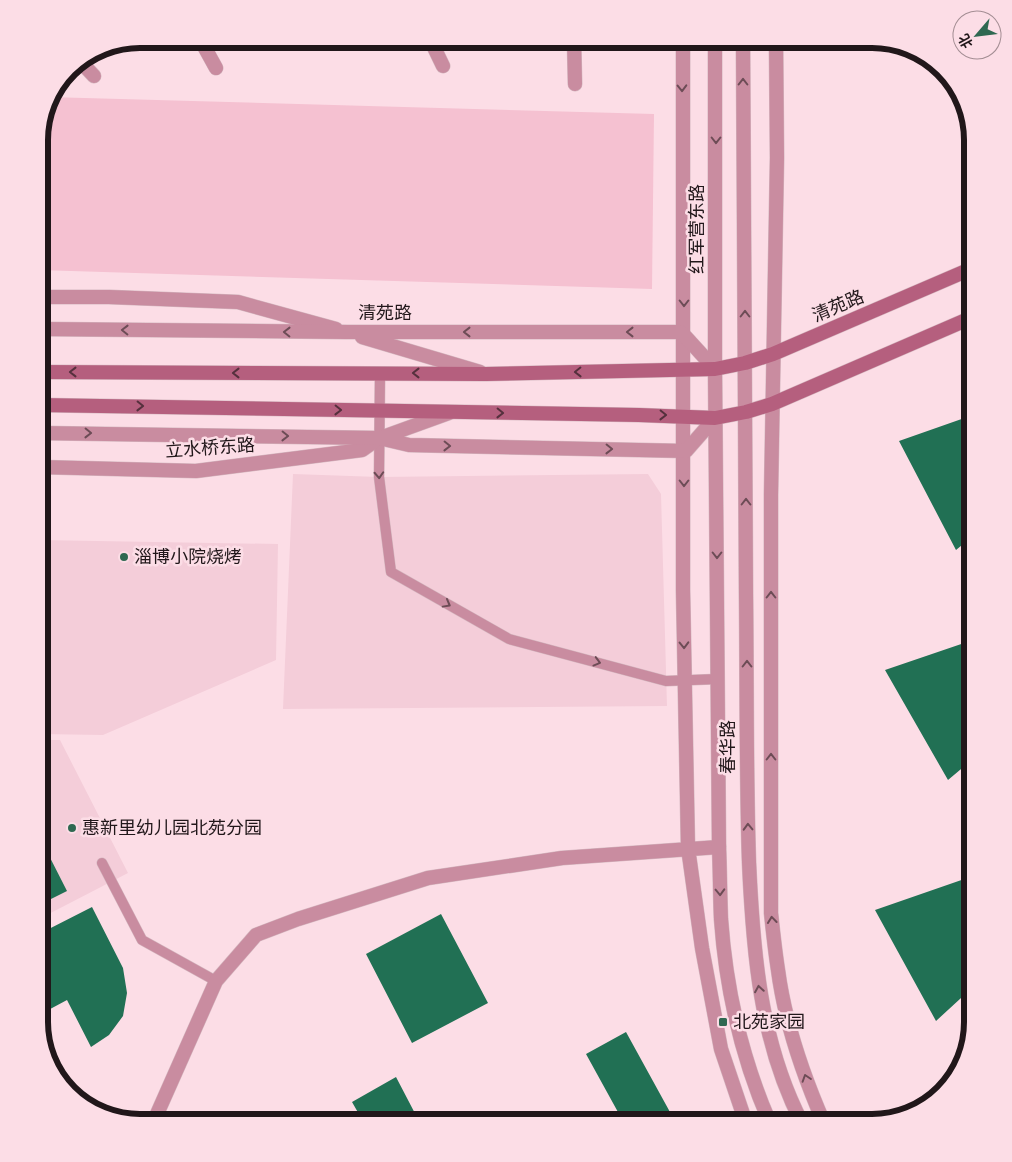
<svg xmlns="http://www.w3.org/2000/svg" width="1012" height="1162" viewBox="0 0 1012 1162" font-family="'Zilla Slab','Noto Sans SC',serif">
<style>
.built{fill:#f4cdd9}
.green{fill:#f5c1d1}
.building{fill:#217054}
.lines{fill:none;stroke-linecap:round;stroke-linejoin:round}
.service-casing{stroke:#d5b9c1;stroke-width:11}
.minor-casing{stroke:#d5b9c1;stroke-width:15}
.tertiary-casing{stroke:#d5b9c1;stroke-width:15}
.secondary-casing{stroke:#d5b9c1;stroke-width:15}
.service{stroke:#c98ca0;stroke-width:10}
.minor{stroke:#c98ca0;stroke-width:14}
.tertiary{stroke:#c98ca0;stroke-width:14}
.secondary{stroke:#b55f7e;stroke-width:14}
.oneway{stroke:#6d4c56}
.oneway2{stroke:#55303d}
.poi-dot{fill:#2f6851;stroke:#fcdde6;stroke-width:2}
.labels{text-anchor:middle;stroke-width:5;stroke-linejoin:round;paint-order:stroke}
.street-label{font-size:18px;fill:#21171a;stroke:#fcdde6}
.poi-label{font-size:18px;fill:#21171a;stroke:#fcdde6;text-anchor:start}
.rim{fill:none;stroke:#21171a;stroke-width:6}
</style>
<rect width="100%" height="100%" fill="#fcdde6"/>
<path class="built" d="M293,474l86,3 269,-3 13,20 6,212 -384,3z
M39,540l239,4 -2,116 -173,75 -64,-1z
M39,740h21l68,133 -89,46z"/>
<path class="green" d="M48,97l606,17 -2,175 -613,-19v-138z"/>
<path class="building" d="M973,415v121l-17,14 -57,-109z
M973,640v119l-25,21 -63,-110z
M39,836l28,55 -28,14z
M973,876v111l-37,34 -61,-111z
M92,907l31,61 4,25 -4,23 -14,19 -18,12 -24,-47 -28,15v-81z
M441,914l47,89 -76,40 -46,-89z
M626,1032l50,91h-52l-38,-69z
M396,1077l24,46h-56l-12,-21z"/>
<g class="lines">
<g class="service-casing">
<path id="service" d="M380,373l-1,104 12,95 118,67 157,42 52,-2
M102,863l40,77 74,41"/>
</g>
<g class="minor-casing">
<path id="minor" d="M200,39l16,29
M430,39l13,27
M574,39l1,45
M683,39v551l5,258 14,100 19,101 25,74
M776,39l1,119 -6,337v418c2,19 4,38 7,57 7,53 25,105 46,153
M79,60l15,16
M39,297h70l129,5 98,27
M39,467l157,4 166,-21 17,-12
M153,1123l63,-142 40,-46 42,-16 130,-41 134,-20 157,-11"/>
</g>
<g class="tertiary-casing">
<path id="tertiary" d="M715,39v330l4,478c1,24 1,48 2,72 5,70 21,140 49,204
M743,39c1,185 2,369 3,554 1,90 0,179 3,269 4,90 11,180 53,261
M39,329l308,3h333l4,3 31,34
M362,337l118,35
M39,433l340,5 30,7 277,6 29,-33
M380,438l69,-25"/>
</g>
<g class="secondary-casing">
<path id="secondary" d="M39,372l447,2 229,-5 30,-6 28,-9 200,-86
M39,405l600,10 76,3 31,-6 26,-8 201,-87"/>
</g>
<use href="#service" class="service"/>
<use href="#minor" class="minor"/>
<use href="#tertiary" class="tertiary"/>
<use href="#secondary" class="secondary"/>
</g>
<defs><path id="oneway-chevron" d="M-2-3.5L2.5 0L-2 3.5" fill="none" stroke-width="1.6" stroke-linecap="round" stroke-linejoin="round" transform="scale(1.25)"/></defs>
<g class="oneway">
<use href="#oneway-chevron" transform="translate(743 82) rotate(-90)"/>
<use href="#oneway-chevron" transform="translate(682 88) rotate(89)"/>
<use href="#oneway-chevron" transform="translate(716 140) rotate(90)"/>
<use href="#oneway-chevron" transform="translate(684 303) rotate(90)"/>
<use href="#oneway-chevron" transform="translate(745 314) rotate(-90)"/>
<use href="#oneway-chevron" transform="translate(125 330) rotate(-179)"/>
<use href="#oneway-chevron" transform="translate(287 332) rotate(-179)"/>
<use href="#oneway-chevron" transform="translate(467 332) rotate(180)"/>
<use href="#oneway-chevron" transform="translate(630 332) rotate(180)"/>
<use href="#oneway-chevron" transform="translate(88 433) rotate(1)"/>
<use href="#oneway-chevron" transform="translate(285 436) rotate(1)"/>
<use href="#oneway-chevron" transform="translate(447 446) rotate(1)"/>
<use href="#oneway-chevron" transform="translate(609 449) rotate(1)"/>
<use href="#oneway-chevron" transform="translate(379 475) rotate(87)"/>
<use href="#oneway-chevron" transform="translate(684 483) rotate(90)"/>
<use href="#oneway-chevron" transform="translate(746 502) rotate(-90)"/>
<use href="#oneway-chevron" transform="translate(717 555) rotate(90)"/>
<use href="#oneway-chevron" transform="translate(771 595) rotate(-90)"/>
<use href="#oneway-chevron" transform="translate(447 604) rotate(29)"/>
<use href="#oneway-chevron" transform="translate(684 645) rotate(89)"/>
<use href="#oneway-chevron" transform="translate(597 662) rotate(15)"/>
<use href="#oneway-chevron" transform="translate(747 664) rotate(-90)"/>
<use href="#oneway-chevron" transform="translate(771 757) rotate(-90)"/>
<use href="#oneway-chevron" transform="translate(748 827) rotate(-92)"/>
<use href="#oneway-chevron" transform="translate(720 892) rotate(88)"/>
<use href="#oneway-chevron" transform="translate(772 920) rotate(-96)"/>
<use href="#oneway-chevron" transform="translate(759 989) rotate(-99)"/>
<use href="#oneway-chevron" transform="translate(806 1078) rotate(-108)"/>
</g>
<g class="oneway2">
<use href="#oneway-chevron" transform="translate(73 372) rotate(-180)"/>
<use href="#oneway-chevron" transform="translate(578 372) rotate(179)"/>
<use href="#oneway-chevron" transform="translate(236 373) rotate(-180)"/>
<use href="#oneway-chevron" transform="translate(416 373) rotate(-180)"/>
<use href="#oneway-chevron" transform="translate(140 406) rotate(1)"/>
<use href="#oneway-chevron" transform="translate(338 410) rotate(1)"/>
<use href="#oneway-chevron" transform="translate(500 413) rotate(1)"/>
<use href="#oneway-chevron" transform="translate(663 415) rotate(1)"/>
</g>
<g class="poi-dot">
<circle cx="124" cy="557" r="5"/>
<circle cx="72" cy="828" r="5"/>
<rect x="718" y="1017" width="10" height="10" rx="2.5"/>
</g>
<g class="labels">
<g class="street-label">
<text transform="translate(697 229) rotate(-90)" y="6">红军营东路</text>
<text transform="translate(838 306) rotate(-23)" y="6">清苑路</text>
<text x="385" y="319">清苑路</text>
<text transform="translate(210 448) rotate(-4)" y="6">立水桥东路</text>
<text transform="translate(728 747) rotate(-90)" y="6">春华路</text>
</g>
<g class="poi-label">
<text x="134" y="563">淄博小院烧烤</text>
<text x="82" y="834">惠新里幼儿园北苑分园</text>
<text x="733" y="1028">北苑家园</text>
</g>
</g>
<path d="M0 0H1012V1162H0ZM140 48H872A92 92 0 0 1 964 140V1022A92 92 0 0 1 872 1114H140A92 92 0 0 1 48 1022V140A92 92 0 0 1 140 48Z" fill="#fcdde6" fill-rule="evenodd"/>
<path class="rim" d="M140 48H872A92 92 0 0 1 964 140V1022A92 92 0 0 1 872 1114H140A92 92 0 0 1 48 1022V140A92 92 0 0 1 140 48Z"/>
<g transform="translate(977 35) rotate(242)"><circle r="24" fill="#fcdde6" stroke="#a48e94"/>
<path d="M0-4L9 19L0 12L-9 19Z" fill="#2f6851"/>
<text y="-8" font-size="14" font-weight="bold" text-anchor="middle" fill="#21171a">北</text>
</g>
</svg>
